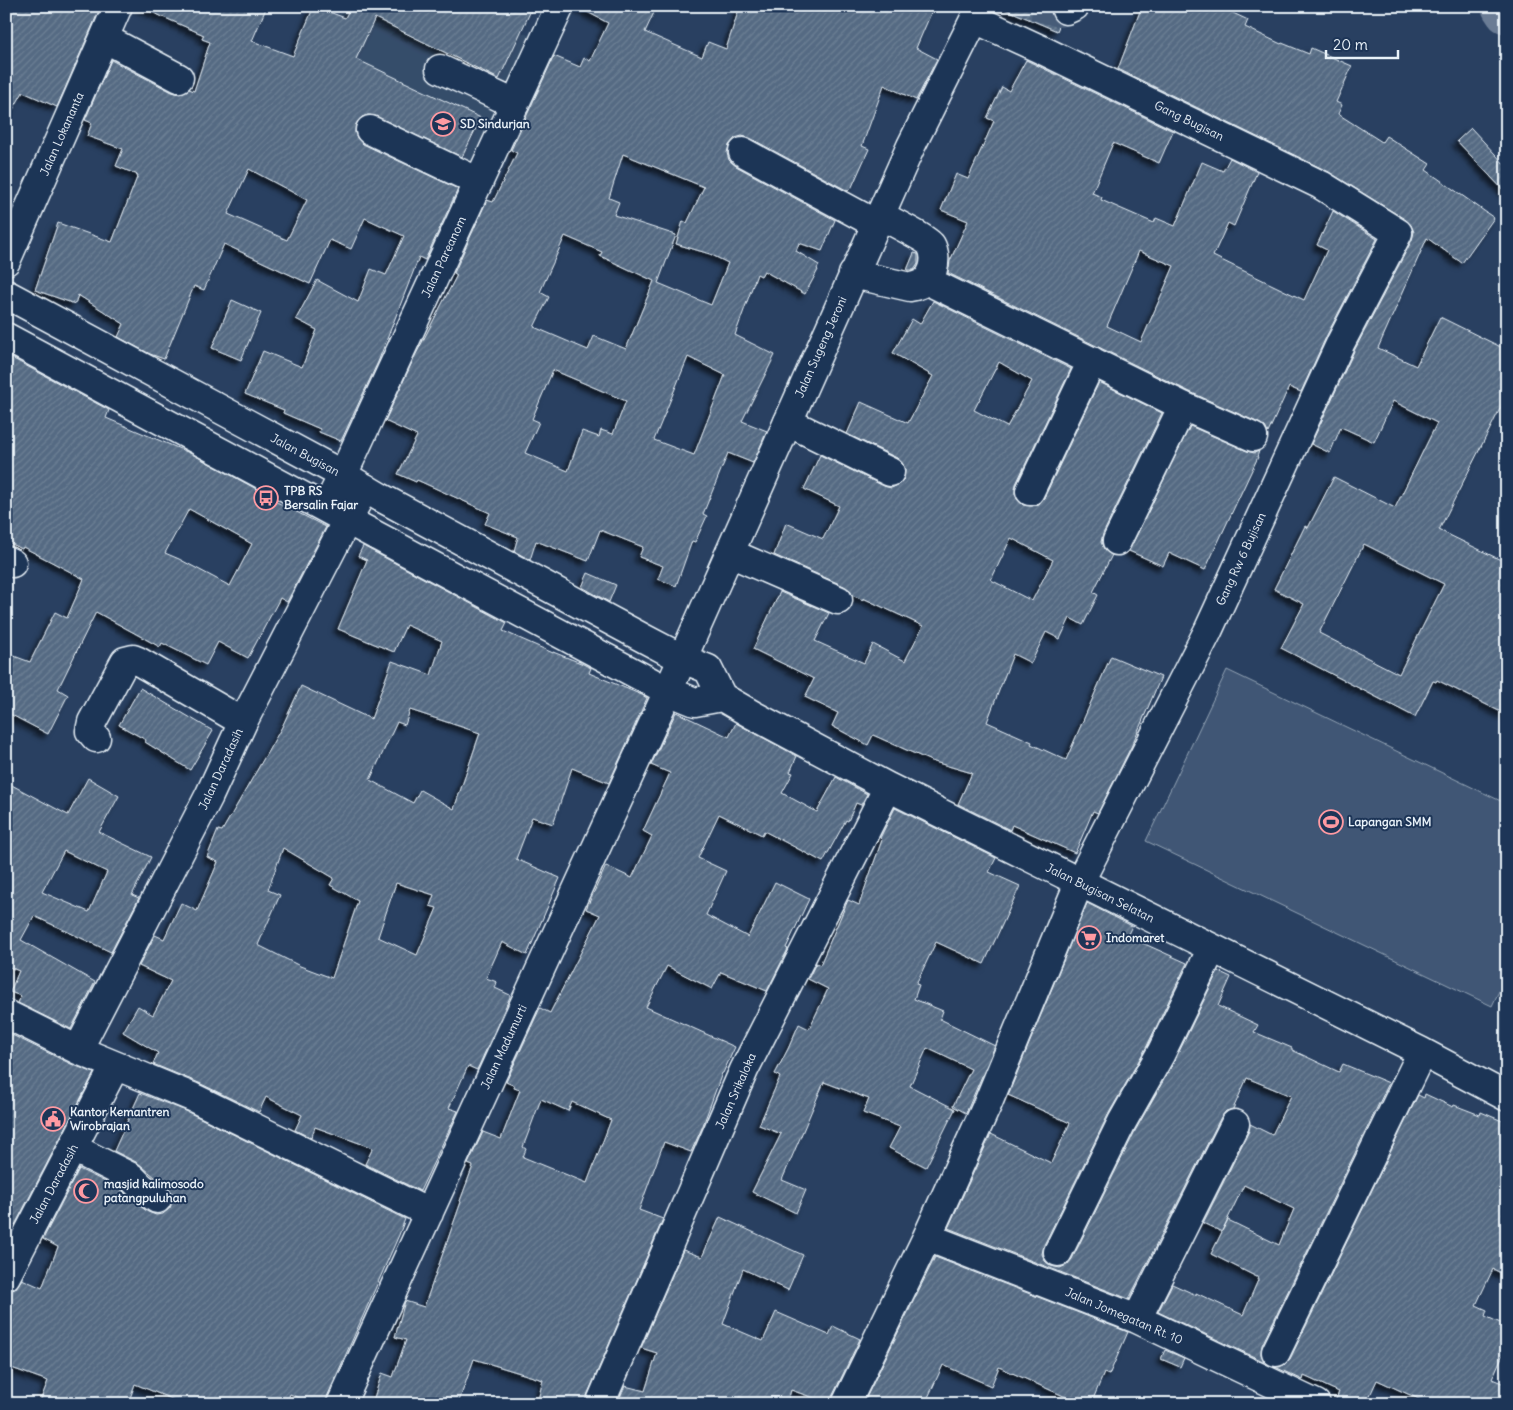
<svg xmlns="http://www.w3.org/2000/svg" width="1513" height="1410" viewBox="0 0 1513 1410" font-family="Delius,sans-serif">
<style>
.built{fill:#364d6b}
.pitch{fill:#415774;stroke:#94a4b6}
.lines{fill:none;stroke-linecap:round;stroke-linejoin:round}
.river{stroke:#6b7c95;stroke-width:44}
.building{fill:url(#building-hatch);stroke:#e8f1f8;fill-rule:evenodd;filter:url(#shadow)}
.minor-tunnel{stroke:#465b78;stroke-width:28;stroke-dasharray:28 14;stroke-linecap:butt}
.minor-casing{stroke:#e8f1f8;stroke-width:31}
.major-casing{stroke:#e8f1f8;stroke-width:31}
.minor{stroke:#1d3557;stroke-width:28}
.major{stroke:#1d3557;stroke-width:28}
.labels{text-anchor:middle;stroke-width:4;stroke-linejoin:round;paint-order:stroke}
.street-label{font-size:12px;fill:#e8f1f8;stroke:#1d3557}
.poi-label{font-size:12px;font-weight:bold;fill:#e8f1f8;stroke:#1d3557;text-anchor:start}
</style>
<defs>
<pattern id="building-hatch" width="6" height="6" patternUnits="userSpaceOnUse" patternTransform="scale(1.25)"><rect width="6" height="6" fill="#556a83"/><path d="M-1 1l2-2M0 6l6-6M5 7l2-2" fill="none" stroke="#6d8095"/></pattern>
<filter id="shadow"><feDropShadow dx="-4.5" dy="4.5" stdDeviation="2.5" flood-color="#0009"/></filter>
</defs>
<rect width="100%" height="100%" fill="#294061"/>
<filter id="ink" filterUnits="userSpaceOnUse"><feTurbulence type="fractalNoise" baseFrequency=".02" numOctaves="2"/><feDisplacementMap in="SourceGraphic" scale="10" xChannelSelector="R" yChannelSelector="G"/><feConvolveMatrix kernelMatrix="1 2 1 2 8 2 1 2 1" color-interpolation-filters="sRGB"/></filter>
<g filter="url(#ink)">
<path class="built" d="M344,6h124l66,32 -59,129 -169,-85z"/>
<path class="pitch" d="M1227,670l280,134v170l-15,32 -346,-165z"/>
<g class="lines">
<path class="river" d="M1503,6l4,6"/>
</g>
<path class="building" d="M6,6h95l-44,101 -34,-15 -17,30z
M138,6h129l-15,35 41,15 21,-50 31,12 6,-12h182l-34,73 -124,-61 -19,41 125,59 -19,39 -86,-41 -8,-1 -6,2 -6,7 -1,8 2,6 6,6 95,45 -33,71 -6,-3 -41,105 -37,79 -22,-9 1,-3 -37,-16 1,-3 -39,-16 18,-43 39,16 15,-37 -21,-11 21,-39 41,22 13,-33 15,6 18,-39 -39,-18 -14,31 -21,-9 -20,44 -86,-40 -20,46 -10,-4 -30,73 -14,-5 -32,-17 6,-13 -46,-29 -3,9 -40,-14 23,-67 54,19 26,-67 -22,-9 7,-17 -36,-13 5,-13 -7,-3 26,-60 61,32 8,2 9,-5 5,2 16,-49 -8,-3 2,-4zM249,169l58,31 -20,40 -59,-26z
M576,6h81l-12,26 57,25 6,-15 18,7 14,-43h87l14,5 2,-5h79l10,5 -16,37 21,11 -21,41 -32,-15 -22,61 7,3 -18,40 -1,-1 -2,3 -98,-53 -8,-2 -7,2 -6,7 -2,8 2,7 7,6 99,54 -13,31 -23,-8 -3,8 23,14 -2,4 1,1 -13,24 -41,-23 -3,5 -4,-2 -22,61 40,20 -33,66 25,10 -14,32 -25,-10 -25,61 4,2 -12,26 -3,-1 -16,45 -18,-7 5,-13 -24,-9 4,-10 -43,-17 -12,31 -52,-20 -6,19 -16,-9 4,-14 -33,-13 5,-11 -73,-33 -1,2 -18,-8 19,-38 -32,-15 29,-63 43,-83 -3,-2 33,-73 6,2 24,-49 -6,-3 43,-94 26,11 4,-9 6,3 18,-38zM623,154l81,33 -17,36 -4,-2 -7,23 34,10 18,9 -17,42 -53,-22 18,-48 -62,-20 5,-13 -10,-4zM565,236l37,16 -2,4 54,25 -28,68 -32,-13 -6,14 -54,-23 15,-30 -9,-5zM688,357l37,18 -31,80 -40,-15zM553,370l73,31 -13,33 -12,-4 -2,7 -17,-6 -14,40 -43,-18 14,-31 -7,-3z
M998,6h53l1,11 4,5 4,2 -3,7z
M1142,6h76l30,14 -3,7 36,17 1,-1 27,11 2,-6 41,18 -16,36 6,3 -4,9 44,28 4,-6 44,28 -4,6 68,48 -32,45 -35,-25 -49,110 38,18 24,-49 67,33v45l-68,135 68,33v152l-70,-35 -1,2 -3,-1 -18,36 -134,-69 23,-44 -30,-15 31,-63 3,2 26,-51 61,31 42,-85 -44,-22 -19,41 -33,-15 -11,26 -19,-9 44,-95 57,-109 2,-8 -3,-7 -5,-5 -77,-48 -211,-103zM1364,544l80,40 -45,90 -80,-41z
M1026,60l147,71 -14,32 -46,-20 -21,50 10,4 -1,3 53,23 2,-5 19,8 27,-64 21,9 7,-13 27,14 -23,54 -6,-3 -15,33 91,44 23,-50 -10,-5 16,-34 44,28 -50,96 -26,57 -12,-5 -21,46 -3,-6 -6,-4 -69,-31 -242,-119 2,-12 18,-40 -27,-11 15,-36 12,5 26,-58 -7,-3 15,-31 7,4zM1139,251l35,15 -33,76 -34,-16z
M1471,128l36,39v27l-50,-53z
M914,253l4,1v10l-4,6h-7z
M232,300l29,13 -20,47 -29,-12z
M933,301l138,68 -55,115 -1,9 2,6 6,6 9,1 7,-2 5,-6 55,-116 63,31 -59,121 -2,8 3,7 8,6 -19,37 5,3 -15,30 -13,-7 -10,21 -14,-7 -15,31 -18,-9 -26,68 45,20 -1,2 35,16 45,-104 50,21 -29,68 -34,68 -5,-2 -18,42 -63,-28 -2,5 -52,-26 14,-31 -41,-12 -58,-26 -5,10 -36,-19 6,-13 -33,-16 9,-18 -61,-30 27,-57 49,21 -14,28 49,22 9,-19 32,17 18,-35 -60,-28v2l-11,-5 -2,-5 -6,-4 -70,-31 12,-32 37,16 16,-33 -35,-17 16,-34 64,31 7,2 7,-3 6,-6 1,-9 -2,-6 -6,-6 -50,-24 14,-32 47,21 25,-47 -40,-23 19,-34 8,5zM999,362l33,19 -25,46 -33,-17zM1011,538l42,22 -21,41 -41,-21z
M6,355l103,55 -3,8 86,36 70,38 -1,2 65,33 -39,75 -7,-4 -32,60 -30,-16 -12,23 -44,-22 -2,4 -64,-35 -38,77 10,6 -20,39 -42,-22v-59l24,9 25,-50 12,6 17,-39 -61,-32 -1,2 -16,-8zM189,509l63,35 -22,42 -51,-27 -14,-6z
M1190,426l57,25 7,2 5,-2 -2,6h1l-53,113 -36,-17 -6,13 -34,-15z
M363,546l144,77 -4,8 50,22v-1l28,11 10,5 -2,5 53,22 5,3 -38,85 -37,-15 -19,56 -21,-7 -16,42 44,19 -33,77 -25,-13 -16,36 11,4 -2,6 15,7v2l-33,73 -9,-4 -19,42 9,3 -38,80 -55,-27 8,-16 -58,-21 -4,11 -16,-8 7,-15 -36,-18 -7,15 -60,-29 -46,-19 5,-11 -35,-21 15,-26 15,9 18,-34 -32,-15 16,-31 9,4 17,-36 16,8 21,-49 -11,-5 11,-27 4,1 60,-104 19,-41 70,33 21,-58 39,14 11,-34 -36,-16 -12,27 -56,-23 29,-69 -9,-4zM410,710l70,23 -26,76 -34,-19 -7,13 -43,-23 27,-58 8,3zM283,848l51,30 -4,7 28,16 -26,77 -32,-12 -42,-21 22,-50 -12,-5zM396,883l38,12 -4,11 7,2 -20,47 -39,-18z
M588,573l28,12 -7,17 -27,-15z
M140,688l73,43 -23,39 -45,-28 1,-2 -27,-15z
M676,712l53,25 7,-14 61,33 -7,16 3,1 -11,20 35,19 19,-35 31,17 -6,11 -5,-2 -8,18 -2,-1 -23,42 -59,-31 -2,4 -43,-21 -21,44 28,13 -20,44 42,22 27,-55 34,17 -23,49 2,1 -21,42 -46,-19 -9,17 -45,-23 -21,41 89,40 -12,26h-1l-20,55 -11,24 -27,-10 -25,68 24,9 -77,179 -1,6h-48l6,-24 -69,-21 -16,45h-86l10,-31 11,4 13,-37 -11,-3 10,-36 19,6 37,-105 -1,-1 13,-35 -5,-2 15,-32 18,7 19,-49 -6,-2 1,-2 -9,-4 33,-72 1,-2 10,5 50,-98 -14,-6 20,-43 26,12 20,-42 -9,-5 27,-58 -19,-8zM541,1099l27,12 4,-9 39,18 -24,63 -64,-26 3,-8 -3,-2z
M88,778l31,18 -20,36 52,25 -19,38 7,3 -28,54 -77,-36 -13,24 74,42 -24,47 -53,-26 3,-7 -11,-4 9,-21 -12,-5 -1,2v-186l62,33zM64,851l43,21 -18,40 -47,-20z
M895,808l101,50 -7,14 31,14 -36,78 -48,-22 -20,42 3,1 -5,14 29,12 -3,8 55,27 -29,67 -13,-7 18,-37 -44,-21 -17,38 45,23 -29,58 -37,-19 11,-21 -37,-14 6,-14 -45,-17 -42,98 24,10 -10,23 -44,-21 29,-58 -22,-9 21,-48 -5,-3 13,-25 11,-25 10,5 19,-40 -20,-10 8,-16 4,2 28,-65 11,5 23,-65 -2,-2z
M1087,903l45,23 -5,10 60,27 -40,83 -39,69 -64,130 -2,9 3,7 6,5 9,2 7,-3 5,-6 64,-130 39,-69 43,-89 13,6 -13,29 40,19 -4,7 38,16v2l47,22 4,-8 46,19 -127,262 -1,9 4,8 -107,-50 14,-28 24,11v-2l47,22 16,-37 -48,-24 11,-22 -19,-9 46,-92 1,-7 22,11 19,-39 -44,-18 -14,31 -7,2 -5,6 -92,182 -181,-71 43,-94 60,29 19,-40 -62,-28zM1244,1185l50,24 -15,36 -51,-25 -6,11z
M6,1032l65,32 23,9 -79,152 -9,-5z
M140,1093l46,18 219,108 -6,16 -72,162 -1,7h-14l-22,-10 -4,10h-102l-49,-20 -7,20h-89l9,-23 -42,-15v-74l9,-3 7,-10 20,9 16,-41 -15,-8 36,-70 43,21 10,10 16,12 8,3 7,-1 7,-6 3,-8 -2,-8 -4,-5 -29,-24 -24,-12z
M1425,1094l28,13 1,-2 26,10 1,-3 26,11v153l-14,-7 -17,36 11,5 -2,6 22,10v19l-15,34 15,6v19h-77l-53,-24 -11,24h-32l5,-12 -35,-16 -1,4 -28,-13 9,-2 6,-6 128,-264 6,3z
M720,1217l83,38 -15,35 -45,-21 -20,55 40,17 13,-29 53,23 4,-9 27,13 -28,58 -1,7 -40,-14 -4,14h-28l-19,-7 -2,7h-28l-19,-5 -1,5h-73l8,-18 20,5 12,-38 -16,-5 42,-98 19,7z
M935,1257l193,75 -19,43 -5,-2 -13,31h-25l2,-6 -69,-31 -8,19 -48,-21 -18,39h-62z
M1165,1350l19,8 -4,9 -19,-8z"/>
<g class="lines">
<path class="minor-tunnel" d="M1034,6l26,7 6,-3"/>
<g class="minor-casing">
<path id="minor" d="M1066,10l9,-4
M104,38l75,40
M440,69l75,35
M370,130l109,52
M743,152l133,72
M6,261l112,-255
M853,274l57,13c12,-2 19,-6 23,-18 2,-7 2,-17 -2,-24 -4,-6 -42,-25 -51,-30
M928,281l255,125 70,31
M788,422l102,50
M1030,491l62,-130
M326,508l17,-33 217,-469
M1117,541l66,-135
M730,553l108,47
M6,560l6,3
M683,659l25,10 14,28 31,18 135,72 534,265 85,45
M96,738l-6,-7 2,-9 33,-61 8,-2 5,2 105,61
M6,1014l72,36 114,47 237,116
M78,1050l131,-254 34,-74 104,-202 18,-32
M73,1148l58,29 10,10 16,12
M927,1237l210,82 179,85
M1058,1252l64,-130 39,-69 51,-105
M6,1276l109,-210
M1137,1319l98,-195
M1276,1352l146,-300
M341,1404l327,-713 27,11 27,-5
M600,1404l144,-334 144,-283
M846,1404l81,-167 61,-134 91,-220 129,-252 133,-289 57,-109 -77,-48 -281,-136 -65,-30"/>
</g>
<g class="major-casing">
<path id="major" d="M6,294l337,181 37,22 265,142 38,20
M6,337l341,183 321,171 243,-545 70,-140"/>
</g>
<use href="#minor" class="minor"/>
<use href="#major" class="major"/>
</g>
</g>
<defs>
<g id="school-ring" transform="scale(1.25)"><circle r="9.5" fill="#1d3557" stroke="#ff9aa2" stroke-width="1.5"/><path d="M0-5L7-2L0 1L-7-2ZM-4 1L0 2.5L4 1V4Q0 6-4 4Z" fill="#ff9aa2"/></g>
<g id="bus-ring" transform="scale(1.25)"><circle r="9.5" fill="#1d3557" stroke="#ff9aa2" stroke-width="1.5"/><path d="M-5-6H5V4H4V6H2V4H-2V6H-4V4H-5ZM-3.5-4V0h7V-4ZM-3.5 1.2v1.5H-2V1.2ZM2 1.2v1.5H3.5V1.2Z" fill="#ff9aa2"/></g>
<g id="stadium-ring" transform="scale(1.25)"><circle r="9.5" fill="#1d3557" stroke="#ff9aa2" stroke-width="1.5"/><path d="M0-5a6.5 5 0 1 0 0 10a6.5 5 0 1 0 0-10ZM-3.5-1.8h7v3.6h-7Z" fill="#ff9aa2"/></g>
<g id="supermarket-ring" transform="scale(1.25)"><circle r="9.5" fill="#1d3557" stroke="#ff9aa2" stroke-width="1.5"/><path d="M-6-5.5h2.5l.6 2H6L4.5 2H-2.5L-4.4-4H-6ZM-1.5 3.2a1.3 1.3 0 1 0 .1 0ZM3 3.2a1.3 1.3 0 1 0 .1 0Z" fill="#ff9aa2"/></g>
<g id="civic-ring" transform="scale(1.25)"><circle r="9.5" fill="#1d3557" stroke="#ff9aa2" stroke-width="1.5"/><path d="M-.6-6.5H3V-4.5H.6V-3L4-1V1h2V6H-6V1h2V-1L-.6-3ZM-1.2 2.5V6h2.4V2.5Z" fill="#ff9aa2"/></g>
<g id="mosque-ring" transform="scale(1.25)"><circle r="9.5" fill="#1d3557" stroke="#ff9aa2" stroke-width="1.5"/><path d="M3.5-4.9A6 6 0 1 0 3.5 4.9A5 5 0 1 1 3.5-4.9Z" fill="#ff9aa2"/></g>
</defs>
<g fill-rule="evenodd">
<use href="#school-ring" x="443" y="124"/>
<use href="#bus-ring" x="266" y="498"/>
<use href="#stadium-ring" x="1331" y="822"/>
<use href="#supermarket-ring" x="1089" y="938"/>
<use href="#civic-ring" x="53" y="1119"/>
<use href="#mosque-ring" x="86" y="1191"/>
</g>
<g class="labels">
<g class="street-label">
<text transform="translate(1189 121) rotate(26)" y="4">Gang Bugisan</text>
<text transform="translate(62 134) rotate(-66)" y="4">Jalan Lokananta</text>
<text transform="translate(444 257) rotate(-65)" y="4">Jalan Pareanom</text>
<text transform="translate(821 347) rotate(-66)" y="4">Jalan Sugeng Jeroni</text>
<text transform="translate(305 455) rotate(28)" y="4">Jalan Bugisan</text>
<text transform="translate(1241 559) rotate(-65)" y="4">Gang Rw 6 Bujisan</text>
<text transform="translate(221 769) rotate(-65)" y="4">Jalan Daradasih</text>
<text transform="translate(1100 893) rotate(26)" y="4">Jalan Bugisan Selatan</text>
<text transform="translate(504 1047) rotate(-65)" y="4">Jalan Madumurti</text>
<text transform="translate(736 1091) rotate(-66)" y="4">Jalan Srikaloka</text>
<text transform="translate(54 1184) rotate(-62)" y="4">Jalan Daradasih</text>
<text transform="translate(1124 1316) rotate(23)" y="4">Jalan Jomegatan Rt. 10</text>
</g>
<g class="poi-label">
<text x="460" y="128">SD Sindurjan</text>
<text x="284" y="495">TPB RS<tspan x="284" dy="14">Bersalin Fajar</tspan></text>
<text x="1348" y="826">Lapangan SMM</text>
<text x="1106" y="942">Indomaret</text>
<text x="70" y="1116">Kantor Kemantren<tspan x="70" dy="14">Wirobrajan</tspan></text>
<text x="104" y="1188">masjid kalimosodo<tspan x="104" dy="14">patangpuluhan</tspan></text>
</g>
</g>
<rect width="1513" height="1410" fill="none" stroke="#1d3557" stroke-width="25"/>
<rect x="12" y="12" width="1488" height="1385" fill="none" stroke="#e8f1f8" stroke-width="2" filter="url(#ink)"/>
<path d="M1326 50v8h72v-8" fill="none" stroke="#e8f1f8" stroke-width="2.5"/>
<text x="1333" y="50" font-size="15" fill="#e8f1f8" stroke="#1d3557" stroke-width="4" paint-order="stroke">20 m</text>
</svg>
